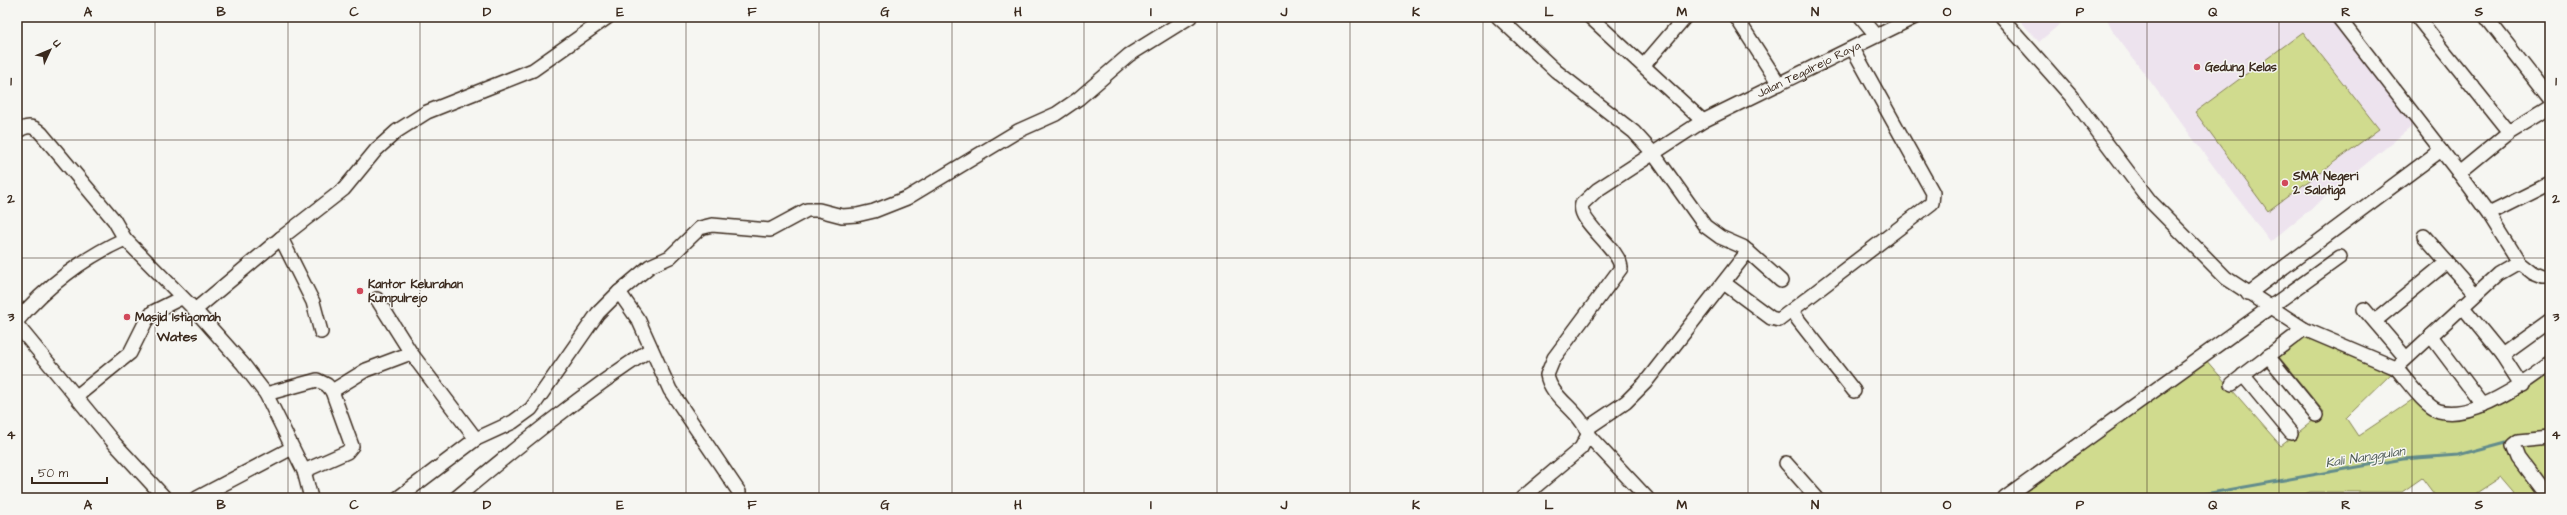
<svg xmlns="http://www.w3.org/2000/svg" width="2567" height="515" viewBox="0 0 2567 515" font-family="'Architects Daughter',sans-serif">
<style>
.built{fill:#ede3ee}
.green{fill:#d0db8e;stroke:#868256}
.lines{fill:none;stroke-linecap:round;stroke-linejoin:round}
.stream{stroke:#628c8c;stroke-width:3}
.minor-casing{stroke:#3b2a1e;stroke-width:16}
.minor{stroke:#f6f6f2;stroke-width:13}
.grid{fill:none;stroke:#3b2a1e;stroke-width:1;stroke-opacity:0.55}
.poi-dot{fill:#d1495b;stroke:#f6f6f2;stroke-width:1.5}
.labels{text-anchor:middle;stroke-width:3;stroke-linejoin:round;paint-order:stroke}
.poi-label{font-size:12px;font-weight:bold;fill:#3b2a1e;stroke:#f6f6f2;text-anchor:start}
.street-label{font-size:12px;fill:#3b2a1e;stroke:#f6f6f2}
.water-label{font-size:13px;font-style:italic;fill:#4e5b55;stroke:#f6f6f2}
.quarter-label{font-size:14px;font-weight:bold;fill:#3b2a1e;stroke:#f6f6f2}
.neatline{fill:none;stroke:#3b2a1e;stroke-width:1.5}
.grid-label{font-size:13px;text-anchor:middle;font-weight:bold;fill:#3b2a1e}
</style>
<rect width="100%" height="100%" fill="#f6f6f2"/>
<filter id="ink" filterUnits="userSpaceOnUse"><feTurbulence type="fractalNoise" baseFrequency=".025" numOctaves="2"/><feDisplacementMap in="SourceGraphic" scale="8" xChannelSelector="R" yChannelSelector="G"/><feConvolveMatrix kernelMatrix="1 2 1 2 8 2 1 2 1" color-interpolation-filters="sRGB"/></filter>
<g filter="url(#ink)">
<path class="built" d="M2017,17h51l-29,25z
M2106,17h224l85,107 -145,118 -156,-209z"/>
<path class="green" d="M2303,32l76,97 -111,82 -73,-99z
M2301,331l95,38 -50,49 12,18 57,-38c12,13 19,19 37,20l91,-43 7,6v117h-31l-18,-21 -26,17 2,4h-40l-15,-20 -20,14h-92l-17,6h-289l201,-139 76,87 43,-34 -49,-60z"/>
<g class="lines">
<path class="stream" d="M69,17h11
M2541,433l9,-2
M2124,498l3,-2 32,2
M2182,498l221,-39 55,-4 52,-14"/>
<g class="minor-casing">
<g id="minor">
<path d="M1498,17l58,54 78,61 19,21 52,73 15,11 23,10 38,34"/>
<path d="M1590,17l113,104"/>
<path d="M1736,17l43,67"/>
<path d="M1861,17l15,18"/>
<path d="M2001,17l70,79 79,105 76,77 78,51 92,39 102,-94 21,-12"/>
<path d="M2338,17l121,156 30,41 30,48 14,11 10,4h7"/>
<path d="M2417,17l92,115"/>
<path d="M2486,17l64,82"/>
<path d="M1644,65l41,-48"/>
<path d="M17,132c9,-7 16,-7 24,1l73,87 11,19"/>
<path d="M2459,173l50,-41 41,-25"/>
<path d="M2489,214l58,-29"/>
<path d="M2424,236l51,58"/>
<path d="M281,238l32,64 8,30"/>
<path d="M1724,283l47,35 8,2 153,-117 1,-10 -80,-144"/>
<path d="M619,292l31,-26 20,-9 30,-29 12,-3 58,5 37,-20h12l23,6 15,-1 17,-4 33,-13 111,-67 38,-17 22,-15 51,-44 61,-38"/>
<path d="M2248,294l193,-144"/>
<path d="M377,299l34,54 65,86"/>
<path d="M2462,306l40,49 20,31"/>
<path d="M2364,309l42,49"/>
<path d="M195,310l48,54 23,30 38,77 7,27"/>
<path d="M1792,312l62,79"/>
<path d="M17,321c28,-34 68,-64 108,-82l70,71 86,-72 63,-49 32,-39 21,-19 30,-19 106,-42 75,-53"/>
<path d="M2375,321l72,-59"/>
<path d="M17,325l98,119 50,54"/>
<path d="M2431,336l52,69"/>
<path d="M2502,355l47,-34"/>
<path d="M2268,356l48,59"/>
<path d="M2396,368c10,11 29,39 43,43 33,9 86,-28 111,-47"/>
<path d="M2243,375l48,58"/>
<path d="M2232,384l72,-55"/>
<path d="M332,391l34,-21 45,-17"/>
<path d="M266,394l51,-14 10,5 5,6 20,55 -5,6 -43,19"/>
<path d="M77,396l53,-43 16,-32 7,-9 28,-14"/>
<path d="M1586,429l40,-27 19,-19 103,-132"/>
<path d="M1588,435l59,63"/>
<path d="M1786,463l31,35"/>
<path d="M197,498l95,-50"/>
<path d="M398,498l78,-59 37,-17 18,-13 67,-96 21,-21 20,29 31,69 69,102"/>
<path d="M456,498c62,-52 127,-105 195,-149"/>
<path id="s1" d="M1522,498l59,-50 7,-13c-6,-24 -37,-36 -41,-60l7,-17 67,-90c-1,-20 -45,-47 -39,-64l15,-14 106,-69 212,-104"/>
<path d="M2005,498l335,-241"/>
<path d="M2548,498l-30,-40 -5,-13 5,-4 32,-3"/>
</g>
</g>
<use href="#minor" class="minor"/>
</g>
</g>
<path class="grid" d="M155,17v481M288,17v481M420,17v481M553,17v481M686,17v481M819,17v481M952,17v481M1084,17v481M1217,17v481M1350,17v481M1483,17v481M1615,17v481M1748,17v481M1881,17v481M2014,17v481M2147,17v481M2279,17v481M2412,17v481M17,140h2533M17,258h2533M17,375h2533"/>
<g class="poi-dot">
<circle cx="2197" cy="67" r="4"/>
<circle cx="2285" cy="183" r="4"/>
<circle cx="360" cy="291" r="4"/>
<circle cx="127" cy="317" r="4"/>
</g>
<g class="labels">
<g class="poi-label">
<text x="2205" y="71">Gedung Kelas</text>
<text x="2293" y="180">SMA Negeri<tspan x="2293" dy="14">2 Salatiga</tspan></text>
<text x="368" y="288">Kantor Kelurahan<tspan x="368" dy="14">Kumpulrejo</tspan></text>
<text x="135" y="321">Masjid Istiqomah</text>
</g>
<g class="street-label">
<text dy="4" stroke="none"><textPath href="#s1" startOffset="638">Jalan Tegalrejo Raya</textPath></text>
</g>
<g class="water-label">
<text transform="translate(2365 456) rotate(-9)" y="5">Kali Nanggulan</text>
</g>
<g class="quarter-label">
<text x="177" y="341">Wates</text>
</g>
</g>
<rect width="2567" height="515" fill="none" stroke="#f6f6f2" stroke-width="44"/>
<g transform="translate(50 50) rotate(46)" stroke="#f6f6f2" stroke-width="3" paint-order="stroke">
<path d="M0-3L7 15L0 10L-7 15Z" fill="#3b2a1e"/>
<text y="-6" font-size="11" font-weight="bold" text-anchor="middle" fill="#3b2a1e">U</text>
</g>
<path d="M32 477v6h75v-6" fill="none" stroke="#3b2a1e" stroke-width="2"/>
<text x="38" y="477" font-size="12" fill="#3b2a1e" stroke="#f6f6f2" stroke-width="3" paint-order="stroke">50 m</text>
<rect x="22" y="22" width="2523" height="471" class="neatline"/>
<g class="grid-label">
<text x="88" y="16">A</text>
<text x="221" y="16">B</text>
<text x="354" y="16">C</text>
<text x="487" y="16">D</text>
<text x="620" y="16">E</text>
<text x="752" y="16">F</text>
<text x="885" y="16">G</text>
<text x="1018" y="16">H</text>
<text x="1151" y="16">I</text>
<text x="1284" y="16">J</text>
<text x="1416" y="16">K</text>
<text x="1549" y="16">L</text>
<text x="1682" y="16">M</text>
<text x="1815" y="16">N</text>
<text x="1947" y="16">O</text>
<text x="2080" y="16">P</text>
<text x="2213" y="16">Q</text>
<text x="2346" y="16">R</text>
<text x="2479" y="16">S</text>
<text x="11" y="85">1</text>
<text x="2556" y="85">1</text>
<text x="11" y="203">2</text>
<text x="2556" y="203">2</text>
<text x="11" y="321">3</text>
<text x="2556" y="321">3</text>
<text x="11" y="439">4</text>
<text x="2556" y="439">4</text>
<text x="88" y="509">A</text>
<text x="221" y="509">B</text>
<text x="354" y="509">C</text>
<text x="487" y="509">D</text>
<text x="620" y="509">E</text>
<text x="752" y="509">F</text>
<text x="885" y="509">G</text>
<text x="1018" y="509">H</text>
<text x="1151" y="509">I</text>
<text x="1284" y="509">J</text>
<text x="1416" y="509">K</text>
<text x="1549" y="509">L</text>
<text x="1682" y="509">M</text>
<text x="1815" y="509">N</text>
<text x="1947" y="509">O</text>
<text x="2080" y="509">P</text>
<text x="2213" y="509">Q</text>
<text x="2346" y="509">R</text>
<text x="2479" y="509">S</text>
</g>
</svg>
